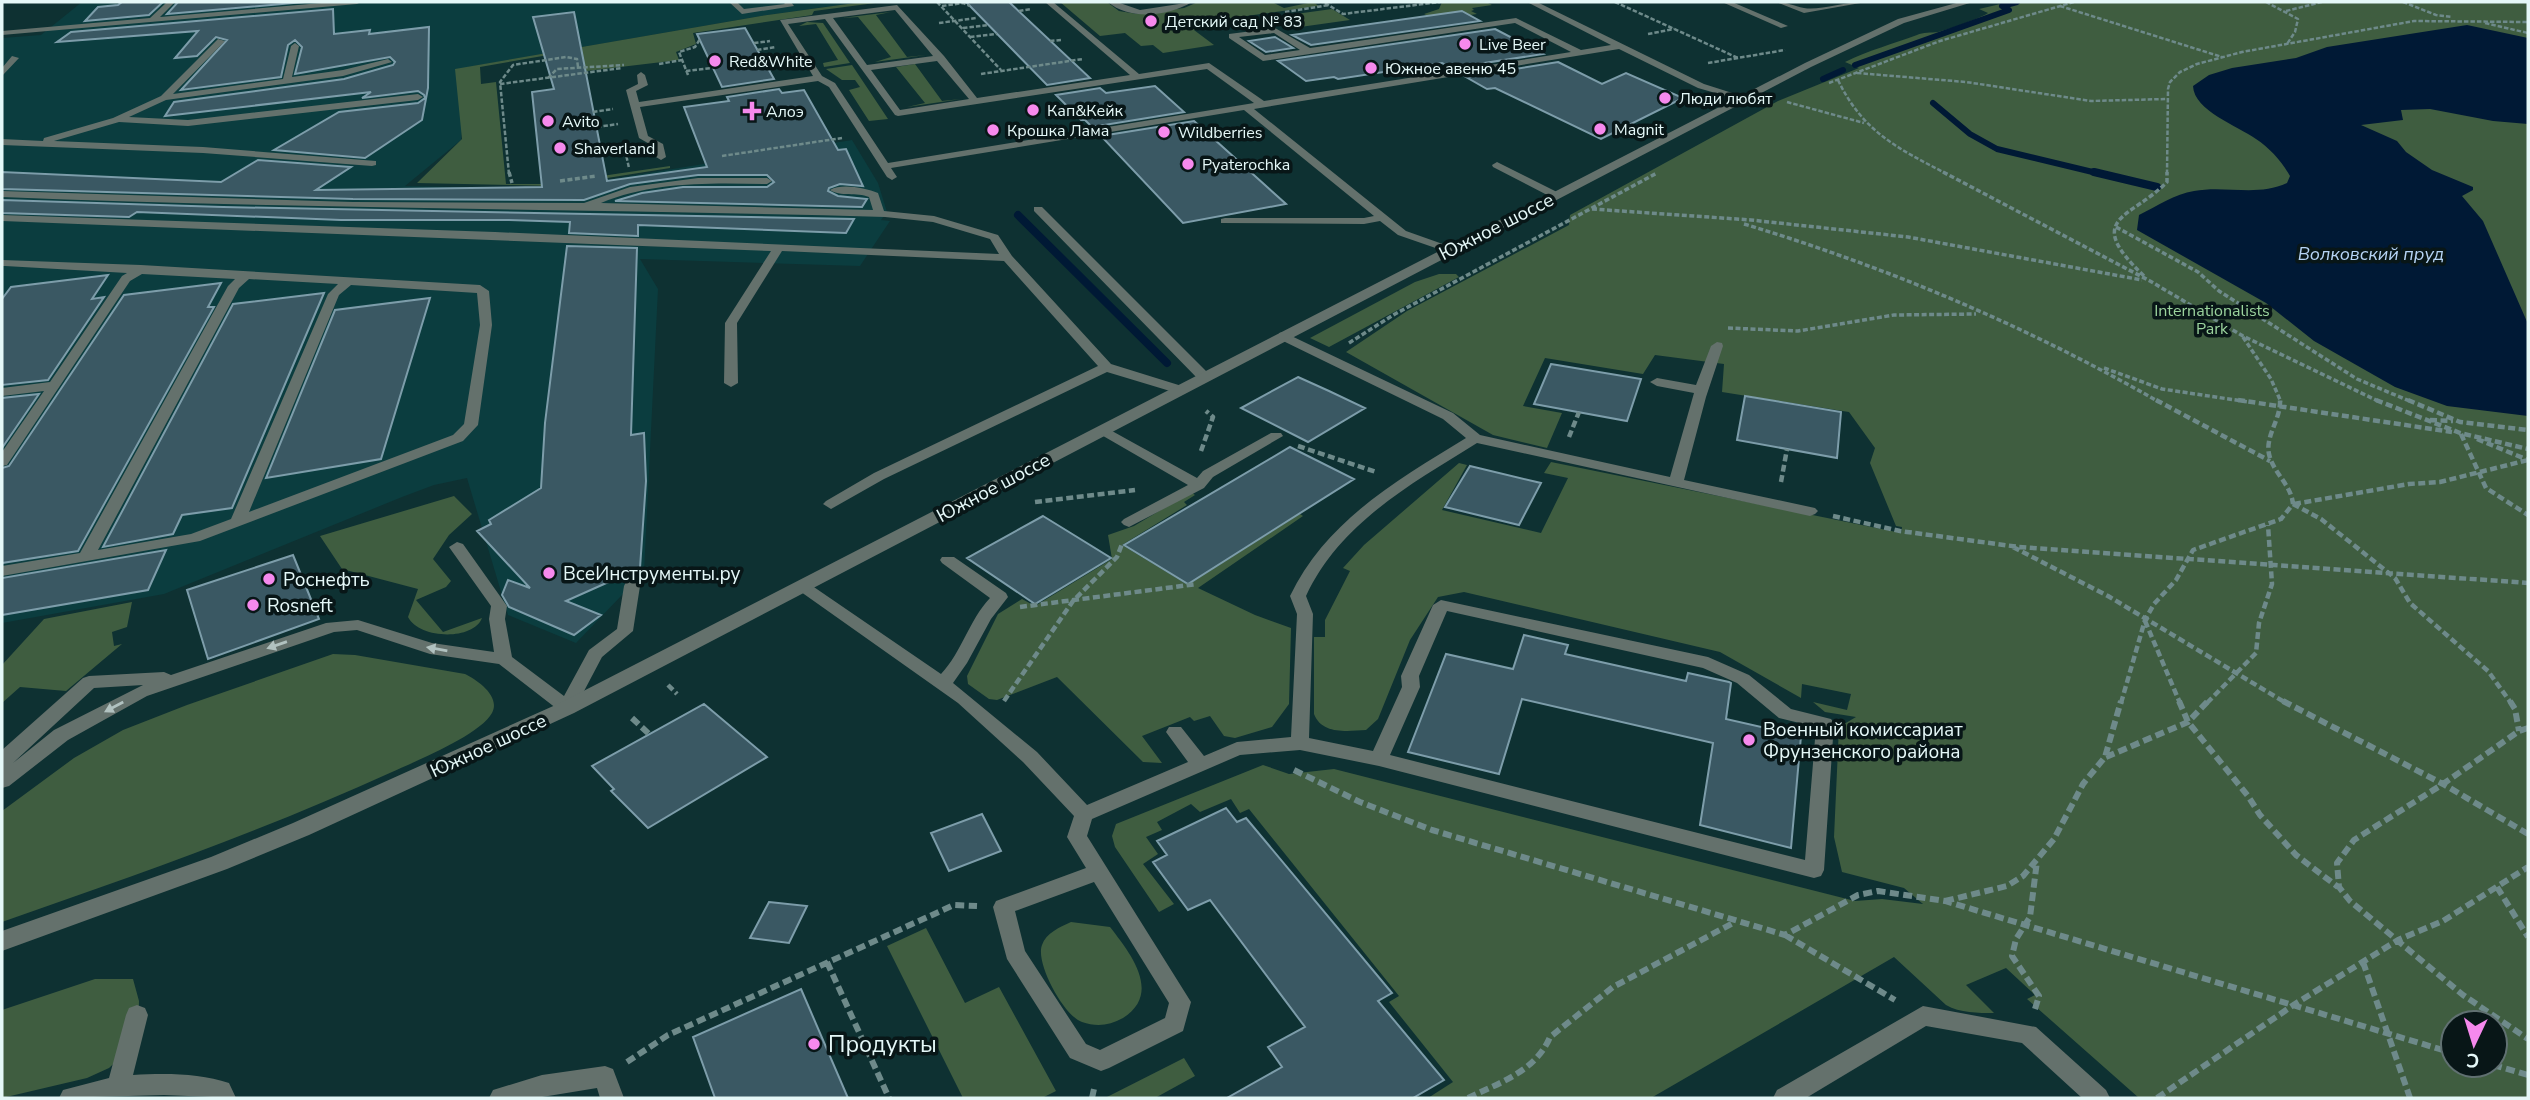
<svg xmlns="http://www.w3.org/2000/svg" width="2530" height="1100" viewBox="0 0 2530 1100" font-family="'Nunito Sans',sans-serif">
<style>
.built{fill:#0b3d3f}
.green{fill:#3f5d40;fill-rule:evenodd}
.water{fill:#001935}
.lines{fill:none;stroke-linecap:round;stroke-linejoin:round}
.stream-far1{stroke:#001935;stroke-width:6}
.stream{stroke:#001935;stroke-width:8}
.building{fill:#3a5863;stroke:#7d9daa;stroke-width:2}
.path-far3{stroke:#6e8a8a;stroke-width:2.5;stroke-dasharray:4.5 2;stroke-linecap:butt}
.path-far2{stroke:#6e8a8a;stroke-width:3.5;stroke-dasharray:5 2.5;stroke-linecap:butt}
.path-far1{stroke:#6e8a8a;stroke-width:4.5;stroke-dasharray:7 3.5;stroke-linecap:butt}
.path{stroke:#6e8a8a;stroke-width:6;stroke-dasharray:9 4.5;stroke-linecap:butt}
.service{fill:#64716c;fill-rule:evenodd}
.minor{fill:#64716c;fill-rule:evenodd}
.oneway{fill:#b1c2c0}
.poi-dot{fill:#f689ed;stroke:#081617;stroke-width:2.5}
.labels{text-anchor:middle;stroke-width:7;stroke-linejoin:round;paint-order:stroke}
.far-poi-label{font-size:16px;fill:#e5f8f8;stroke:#081617;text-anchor:start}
.far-park-label{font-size:16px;fill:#9bd39d;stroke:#081617}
.far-water-label{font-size:18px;font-style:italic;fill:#b6d4f5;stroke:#081617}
.street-label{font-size:19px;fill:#e5f8f8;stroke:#081617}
.poi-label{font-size:19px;fill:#e5f8f8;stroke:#081617;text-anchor:start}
.near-poi-label{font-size:23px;fill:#e5f8f8;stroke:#081617;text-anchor:start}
</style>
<rect width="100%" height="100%" fill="#0e3132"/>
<path class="built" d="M82,2h780l-101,14 -293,51 -7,73 -56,46 144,3 303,-49 26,43 9,29 -6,8 9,1 -30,45 -220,-7 18,30 -14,283 -68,71 -68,-28 -41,-137 -33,7 -32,12 -238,97 -162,29v-585l39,-3z"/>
<path class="green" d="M862,2h21l-69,9 -2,4 -119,18 3,11 -20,8 3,8 -109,13 -10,-20 -80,14 1,17 15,-2 10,102h41l123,-18v2l-113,18 -140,-3 45,-44 -7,-70 306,-53z
M1060,2h47l12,9 18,3 47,-6 14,-6h74l12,6 29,-6 6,4 -117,16 6,6 -14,2 20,15 -51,8 -10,-8 -12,1 -16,-13 -25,3z
M1442,2h44l6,3 -20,3 2,2 -3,1 6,3 -41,6 -12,-6 15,-5z
M2009,2h519v1096h-389l-112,-99 8,-4 -29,-27 -40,17 28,28c-16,0 -34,0 -48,-8l-52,-48 -243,141h-223l25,-16 -64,-80 10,-6 -150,-187 -9,4 -9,-14 -31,13 -9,-8 -34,18 5,8 -16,7 12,17 -15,10 31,40 -15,8 -44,-65 -3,-11 4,-12 147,-59 26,9 45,-5 521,132 27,-2 41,5 -19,-16 -62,-16 -8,-35 5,-110 17,-10 -31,-5 -12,-10 34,8 4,-16 -49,-10 -1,14 -81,-46 -256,-60 -26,5 -28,43 -32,79 -12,11c-18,1 -44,5 -52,-16v-77h11v-17l25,-49 -7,-3 21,-23 95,-82 8,2 -25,45 99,23 27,-55 -24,-5 7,-11 350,71 1,-6 -6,-1 -26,-63 5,-15 -26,-36 -127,-20 2,-28 -69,-9 -12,19 -98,-16 -22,48 39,7 -15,35 -54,-13 -147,-83 61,-41 162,-86 1,-10 208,-114 81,-33 -14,-6c24,-12 48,-18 72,-27 6,-3 14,-2 21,-3 8,-2 41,-13 50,-19l-9,-4zM2453,1023h42v42h-42z
M1332,9l18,11 -57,8 -8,-5 5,-1 -9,-6z
M891,12l-15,3 31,42 19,-2 -51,7 16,-5 -33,-40 -16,1z
M807,22l16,1 27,40 -26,4 -1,-4 15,-3 -22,-36 -17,2z
M915,64l27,37 19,-2 -54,8 18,-4 -29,-36z
M852,65l36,54 -19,2 -20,-31 11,-3 -5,-7h-13l-16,-11z
M1439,274h17l3,3 -130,70 -19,-9 105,-56z
M1191,492l4,3 -11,7 3,3 -65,40 66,40 112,-71 3,2 -105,72 57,27 36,13 -2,76 -17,23 -37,11 -11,-2 -14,-20 -16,5 -4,-4 -48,19 20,27 -19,-1 -86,-85 -60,23 -8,-1 -21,-15 -1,-8 31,-62 24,-15 13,7 77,-47 -4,-24 26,-9z
M454,496l18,18 -23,21 -16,24 18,22 -5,6 -30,13 27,32 39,-14c-9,23 -63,21 -74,-1l10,-28 -76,-20 -22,-33z
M132,602l-5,25 -15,5 2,14 8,-2 -56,47 -46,-4 -18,16v-38l42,-46z
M333,654l22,1 110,19c12,6 36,22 27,39 -12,22 -76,48 -100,59 -127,58 -258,104 -390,150v-111l72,-53 49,-28 64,-25z
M1071,922l39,5c21,27 52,66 13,91 -14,8 -27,9 -41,4 -18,-6 -47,-59 -40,-77 4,-12 18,-18 29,-23z
M926,928l39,75 34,-16 57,104 -14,7h-79l-76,-152z
M95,979h38l6,22 -1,40 -29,27 -22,10 -85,20v-88z
M1184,1058l11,18 -40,22h-50z"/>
<path class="water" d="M2467,25l61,13v86l-35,-3 -63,-12 -29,1 2,10 -42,5 36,16 9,11 26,18 41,17v3l-11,6 21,25 45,103v92l-81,-10 -52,-19 -81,-46 -48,-38 -129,-73 2,-15c18,-9 36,-21 55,-24 31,-6 63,6 93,-8l3,-7c-8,-14 -20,-28 -34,-37 -18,-13 -62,-28 -63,-53l16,-11 23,-7 64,-10 31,-11z"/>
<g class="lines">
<path class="stream-far1" d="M1855,65l154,-55 -7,-4 15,-4
M1823,79l20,-9
M1933,103l37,31 27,15 104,25"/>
<path class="stream" d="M2094,172l63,15
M1018,215l149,148"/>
</g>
<path class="building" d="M122,2h41l-14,13 -64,6 13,-14 20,-2z
M178,2h127l-138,12z
M966,2h43l81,76 -43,7z
M333,9l1,25 36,-4 -1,4 60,-7 -1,61 -6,32 -57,38 -91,-8 65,-38 79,-9 7,-5 -1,-3 -6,-4 -56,7 9,-6 -206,24 9,-14 170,-23 49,-14 2,-3 -5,-5 -95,17 7,-27 -7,-7 -7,5 -7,32 -100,13 46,-50 -11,-3 -19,19 -22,2 23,-27 -141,11 14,-10z
M1462,11l18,10 -169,24 -19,-10z
M574,12l33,169 100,-14 -23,-60 45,-6 -2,-4 52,-8 3,4 22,-3 34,60 8,-1 17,37 -23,-2 -11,4 -1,3 10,5 29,3 -5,8 -247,-6 27,-8 41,-6h84l7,-5 -7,-7h-69l-68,9 -46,16 -231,-1 -351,-10v-17l219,10 37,-22 93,7 -35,23 226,-3 -10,-95 22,-3 -21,-72z
M745,28l29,51 -52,8 -25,-53z
M1495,29l48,25 -91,14 -10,-5 -104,16 -4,-2 -28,4 -28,-20z
M1275,37l18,11 -27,4 -17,-11z
M1558,62l44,22 24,-11 57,25 -82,41 -106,-51 -8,1 -21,-12z
M1155,86l29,26 -92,15 -7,-7h-4l-25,-25 44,-7 6,5z
M1194,121l92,83 -103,19 -82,-87z
M2,200l221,7 631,12 -8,14 -208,-8v11l-69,-3 1,-11 -61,-2h-168l-204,-8 -8,5 -127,-4z
M567,246l70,2 -6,187 13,-2 2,48 -6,87 -74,33 35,14 -27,20 -65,-28 -7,-12 6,-15 22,8 -53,-57 14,-7 -2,-4 52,-32 4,-65z
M108,275l-16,24 12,-2 -56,83 -46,5v-86l9,-12z
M221,283l-13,24h6l-136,244 -76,12v-95l7,-2 115,-171z
M324,293l-92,215 -50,7 -9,19 -70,13 130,-243z
M430,298l-49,161 -115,19 69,-168z
M1551,364l90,15 -14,42 -93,-17z
M1298,377l31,14 36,17 -57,34 -67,-34z
M39,394l-37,54v-50z
M1745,396l96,16 -4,46 -100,-18z
M1290,447l64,32 -166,105 -64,-39z
M1470,466l71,17 -22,42 -74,-18z
M1043,516l68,42 -76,46 -68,-46z
M166,550l-18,40 -146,25v-37z
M293,555l26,64 -111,40 -21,-69z
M1524,635l44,10 -3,9 121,27 2,-8 41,9 2,1 -5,36 75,17 -10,112 -91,-23 13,-82 -191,-44 -23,75 -91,-22 38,-98 67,15z
M704,704l63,53 -119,71 -37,-37 3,-2 -22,-23z
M1226,808l11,14 9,-4 146,175 -14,8 66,79 -31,18h-186l55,-31 -14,-20 37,-20 -95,-127 -22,10 -35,-48 14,-7 -10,-14z
M982,814l19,37 -52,20 -18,-38z
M769,902l38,4 -18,37 -39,-5z
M801,989l47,109h-133l-22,-61z"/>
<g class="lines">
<path class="path-far3" d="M937,2l64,68
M1315,2h17
M1615,2l123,56
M2266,2l32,17 -3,13 -8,12
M2403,2l33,13 16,2
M1325,3l18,11 97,-12
M942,6l21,-3 7,3
M2060,6l162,51
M1019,11l12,-2
M2286,11l36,-9
M1285,12l44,-7
M939,23l37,-5
M2485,23l43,10
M1195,24l22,-3
M963,28l25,-3
M1648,34l26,-5
M970,37l27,-3
M1050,41l11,-1
M754,43l16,-2
M757,50l19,-3
M1708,63l77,-13
M659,64l23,-4
M686,71l25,-3v-5
M1857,73l109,9 125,19 75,-2
M981,74l102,-15
M688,75l-9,-23 16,-5 5,-8
M548,78l9,-9 67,-4
M1838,80c25,52 59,68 109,94
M1829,83l111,-42 134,-39
M500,84l122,-16
M1787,102l77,21
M593,112l20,-3
M597,127l21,-3
M601,150l22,-3
M625,150l4,18
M722,156l120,-18
M509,174l-9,-92 13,-17 53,-8 11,2 1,8
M2167,174l1,-85 2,-7 10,-10 17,-8 45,-12 172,-31 114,1"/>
<path class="path-far2" d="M509,172l3,11
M1943,172l207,109 93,55 137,66
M560,181l36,-5
M1592,209l159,11 157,17 234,43
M1744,224c143,43 285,103 415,178
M2116,227l82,45 21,19 138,88 55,23
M2144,276c-62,-59 -13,-57 23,-94v-10
M1728,328l70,3 96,-16 82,-1
M2243,337l28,42 10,23
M1349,343l46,-29 262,-141
M2104,368l58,21 87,13"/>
<path class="path-far1" d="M2156,400l114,61
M2238,400l214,32
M2376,400l84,33 68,16
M2408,400l52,22 68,8
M2430,420l23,1
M2461,434l25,54 42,27
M1569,437l10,-25
M2477,439l51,21
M1298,446l78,26
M1201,451l12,-34 -7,-6
M1781,482l6,-33
M1035,502l100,-12
M2293,504l28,15 74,59 15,25 78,68 23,32
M2294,504l115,-20 31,-2 88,-22
M1833,516l67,15 119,16 509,36
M2013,547l95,49 178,107
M1020,607l177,-23
M2145,621l35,82
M668,685l9,9
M1004,701l69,-100 44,-44 5,-13
M2121,703l24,-83 9,-16 22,-24 17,-30 88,-31 12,-15c-2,-20 -20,-31 -24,-50 -4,-18 12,-35 11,-54
M2207,703l49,-50 3,-30 13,-39 -4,-59"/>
<path class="path" d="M2179,701l9,21 60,74 12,19 36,40 42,32
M2283,701l160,83 85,50
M2510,701l5,8 4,22
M632,718l17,16
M2528,728l-9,3 -76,53 -89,56 -17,23 2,24 11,14 113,94 65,44
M2106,757l82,-35 20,-21
M1294,770l66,32 72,28 353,105 73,-40 20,-4 67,10 508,152
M2497,887l31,50
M1945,901l62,-15 16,-10 31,-37 29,-55 22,-27 16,-56
M1785,935l110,65
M827,962l62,136
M2363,962l47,136
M2035,1009l4,-13 -27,-40 4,-17 14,-22 7,-56
M627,1062l41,-27 286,-130 23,1
M2493,1065l35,10
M1092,1098l2,-9
M1468,1098c31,-15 68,-27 82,-61l63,-50 122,-65
M2157,1098l138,-94 103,-64 45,-19 85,-54"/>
<path class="service" d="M167,2h8l-15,15 173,-15h28l-4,2 -355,31v-4l148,-13z
M729,2h8l7,7 41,-5 -2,-2h8l3,4 -52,8z
M1045,2h8l86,72 70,-11 55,38 307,-49 -56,-29 -252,38 -34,-23v-4l46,-6 35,20 206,-30 65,32 30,-5 -84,-43h10l167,82 44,14 -5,3 -45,-13 -79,-39 -365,60 152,122 48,17 2,2 -6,3 -52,-18 -18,-14 -16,3 -143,-1v-4l4,-1h139l10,-2 -130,-106 -353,58 6,9 -5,3 -5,-3 -58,-90 -11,-6 -178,26 8,29 15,8 3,13 -5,3 -5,-3 -3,-11 -14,-8 -13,-48 12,-6 -1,-9 4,-3 4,3 3,10 -12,6 3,11 174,-26 -33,-56 117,-15 47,51 33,42 153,-23zM895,10l38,46 -66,9 -34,-47zM825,19l70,96 3,1 309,-47 47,34 -366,60 -53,-80 -13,-7 -34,-52zM1274,33l26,17 -35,5 -26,-18zM937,61l32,38 -69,11 -29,-40z
M1108,2h9l23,8 52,-8c-23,14 -62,19 -84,0z
M1722,2h10l56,24 -7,2z
M1776,2c11,0 17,4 28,6 15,3 43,-7 62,-6l-62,11z
M218,39l7,2 -52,53 110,-15 8,-33 4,-3 4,3 -7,31 51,-7 45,-11 4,3 -49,14 -177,24 -37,17 59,3 230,-26 5,3 -5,3 -230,26 -69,-4 -65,19 149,6 173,14v4l-4,1 -169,-13 -201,-8v-6l41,2 1,-3 69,-20 48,-22z
M12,56l7,2 -17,18v-8z
M1497,162l62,31 1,2 -9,2 -58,-30 -1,-2z
M698,178h69l5,3 -5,3c-55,-1 -114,-3 -166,19l272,7 -4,-13c-12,-5 -29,0 -39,-7 12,-7 35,-2 48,3l6,18 50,5 64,19 14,21 99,108 74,23 2,3 -7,4 -73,-22 -223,107 -53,30 -8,-5 3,-3 48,-28 224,-107 -94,-105 -222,-10 -45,72 1,60 -7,4 -7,-4 1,-60 46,-72 -769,-30v-6l493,17 504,22 -9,-15 -57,-17 -48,-5c-294,-8 -589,-8 -883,-20v-6l351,11 231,1 46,-16z
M1034,207h8l167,167v6h-10l-165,-169z
M2,260l139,5 339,20 9,6 3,34 -14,100 -15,16 -263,100 -198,35v-10l78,-13 148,-267 7,-7 -93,-5 -12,7 -123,184 -5,1v-14l42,-61 -42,5v-8l48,-6 72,-106 5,-3 -122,-7h-3zM249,279l89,5 -10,10 -97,225 -40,15 -93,16 141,-262zM351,285l126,8 3,32 -16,99 -11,11 -204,77 90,-217z
M1283,332l170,81 27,22 190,42 24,-84 -37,-7 -7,-4 7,-4 39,7 15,-39 6,-4 5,1 1,3 -17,51 -22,83 131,28 3,3 -3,3 -5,2 -333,-73c-66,41 -137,80 -171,153l7,18 -4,124 64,13 29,-64 -1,-11 32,-71 8,-5 267,57 41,18 42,34 40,10 3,4 -10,147 -3,6 -7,2 -435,-112 -79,-16 -60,5 -148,64 -5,17 104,166 -8,29 -74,37 -8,3 -31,-13 -63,-99 -14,-52 3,-6 90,-33 -19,-31 7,-21 -51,-54 -65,-59 -164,-116 8,-5 6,1 133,91c21,-22 28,-54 49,-76l-48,-35 -2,-3 2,-3h12l52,36 2,4 -17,22 -24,44 -14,20 84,69 50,53 101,-43 -22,-30 3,-5h12l23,29 33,-14 54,-5 6,-123 -7,-18c36,-75 107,-116 176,-158l-23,-19 -164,-80v-6zM1447,611l256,57 34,15 42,35 37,9 -11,133 -415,-105 30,-68 -1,-11zM1094,882l75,121 -4,15 -65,32 -14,-6 -61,-93 -10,-40z
M1103,426l94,52 6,-7 68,-38h10l2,3 -70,41 -9,11 -75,39 -5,-2 -3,-3 3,-3 64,-34 -90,-52 -2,-3 2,-3z
M457,542l6,2 44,62 -2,13 7,38 52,39 25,-46 28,-21 7,-43 2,-4h12l2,4 -7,45 -31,26 -29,55h-12l-62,-48 -69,-10 -73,-24 -23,2 -187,64 -79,44 -59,46 -7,2v-38l81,-72 6,-2 75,-4 7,3 155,-52 32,-3 74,23 62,9 -5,-33 2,-13 -42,-59zM143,685l-89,45 -41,33 81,-75z
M137,1005l8,3 3,7 -15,60c31,-2 67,-2 96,8l7,15 -72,-3 -105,3 4,-8 46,-12 17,-63 3,-7z
M1923,1006l113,21 70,63 4,8h-28l-60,-55 -96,-17 -120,72h-33l4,-8z
M605,1066l8,3 11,29h-24l-3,-10 -61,10h-47l4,-8 49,-15z"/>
<path class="minor" d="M1960,2h13l-69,21 -93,44 -1237,646 -265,122 -82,34 -225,82v-20l209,-74 82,-34 267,-120 1245,-640 93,-44z"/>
</g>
<defs><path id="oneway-solid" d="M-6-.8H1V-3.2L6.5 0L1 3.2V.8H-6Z" transform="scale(1.75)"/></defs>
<g class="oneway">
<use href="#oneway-solid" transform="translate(277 645) rotate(161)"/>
<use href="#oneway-solid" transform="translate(437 649) rotate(-170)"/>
<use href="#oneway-solid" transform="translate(114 707) rotate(152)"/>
</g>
<g class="poi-dot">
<circle cx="1151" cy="21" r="7"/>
<circle cx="1465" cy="44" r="7"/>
<circle cx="715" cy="61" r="7"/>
<circle cx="1371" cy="68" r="7"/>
<circle cx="1665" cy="98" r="7"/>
<circle cx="1033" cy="110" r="7"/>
<path d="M748.5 100.5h7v7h7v7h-7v7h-7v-7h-7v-7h7z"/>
<circle cx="548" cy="121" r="7"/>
<circle cx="1600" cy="129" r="7"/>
<circle cx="993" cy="130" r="7"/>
<circle cx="1164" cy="132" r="7"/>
<circle cx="560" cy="148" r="7"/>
<circle cx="1188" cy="164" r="7"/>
<circle cx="549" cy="573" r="7"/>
<circle cx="269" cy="579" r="7"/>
<circle cx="253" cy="605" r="7"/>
<circle cx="1749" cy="740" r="7"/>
<circle cx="814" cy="1044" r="7"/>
</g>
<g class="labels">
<g class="far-poi-label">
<text x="1165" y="27">Детский сад № 83</text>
<text x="1479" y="50">Live Beer</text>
<text x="729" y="67">Red&amp;White</text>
<text x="1385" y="74">Южное авеню 45</text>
<text x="1679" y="104">Люди любят</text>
<text x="1047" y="116">Кап&amp;Кейк</text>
<text x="766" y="117">Алоэ</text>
<text x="562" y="127">Avito</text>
<text x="1614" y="135">Magnit</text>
<text x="1007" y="136">Крошка Лама</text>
<text x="1178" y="138">Wildberries</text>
<text x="574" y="154">Shaverland</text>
<text x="1202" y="170">Pyaterochka</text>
</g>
<g class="far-park-label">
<text x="2212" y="316">Internationalists<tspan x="2212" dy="18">Park</tspan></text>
</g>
<g class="far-water-label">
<text x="2371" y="260">Волковский пруд</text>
</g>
<g class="street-label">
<text transform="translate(1496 226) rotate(-27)" y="7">Южное шоссе</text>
<text transform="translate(993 487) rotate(-28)" y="7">Южное шоссе</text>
<text transform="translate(488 745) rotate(-25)" y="7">Южное шоссе</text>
</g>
<g class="poi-label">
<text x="563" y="580">ВсеИнструменты.ру</text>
<text x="283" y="586">Роснефть</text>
<text x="267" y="612">Rosneft</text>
<text x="1763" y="736">Военный комиссариат<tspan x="1763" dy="22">Фрунзенского района</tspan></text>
</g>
<g class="near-poi-label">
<text x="828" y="1052">Продукты</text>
</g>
</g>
<rect width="2530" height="1100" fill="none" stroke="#e5f8f8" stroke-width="7"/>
<g transform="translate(2474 1044) rotate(184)"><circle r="33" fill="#081617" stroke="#607071" stroke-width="2"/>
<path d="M0-5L12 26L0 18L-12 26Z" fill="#f689ed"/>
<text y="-10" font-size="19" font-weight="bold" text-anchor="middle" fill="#e5f8f8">С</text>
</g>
</svg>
